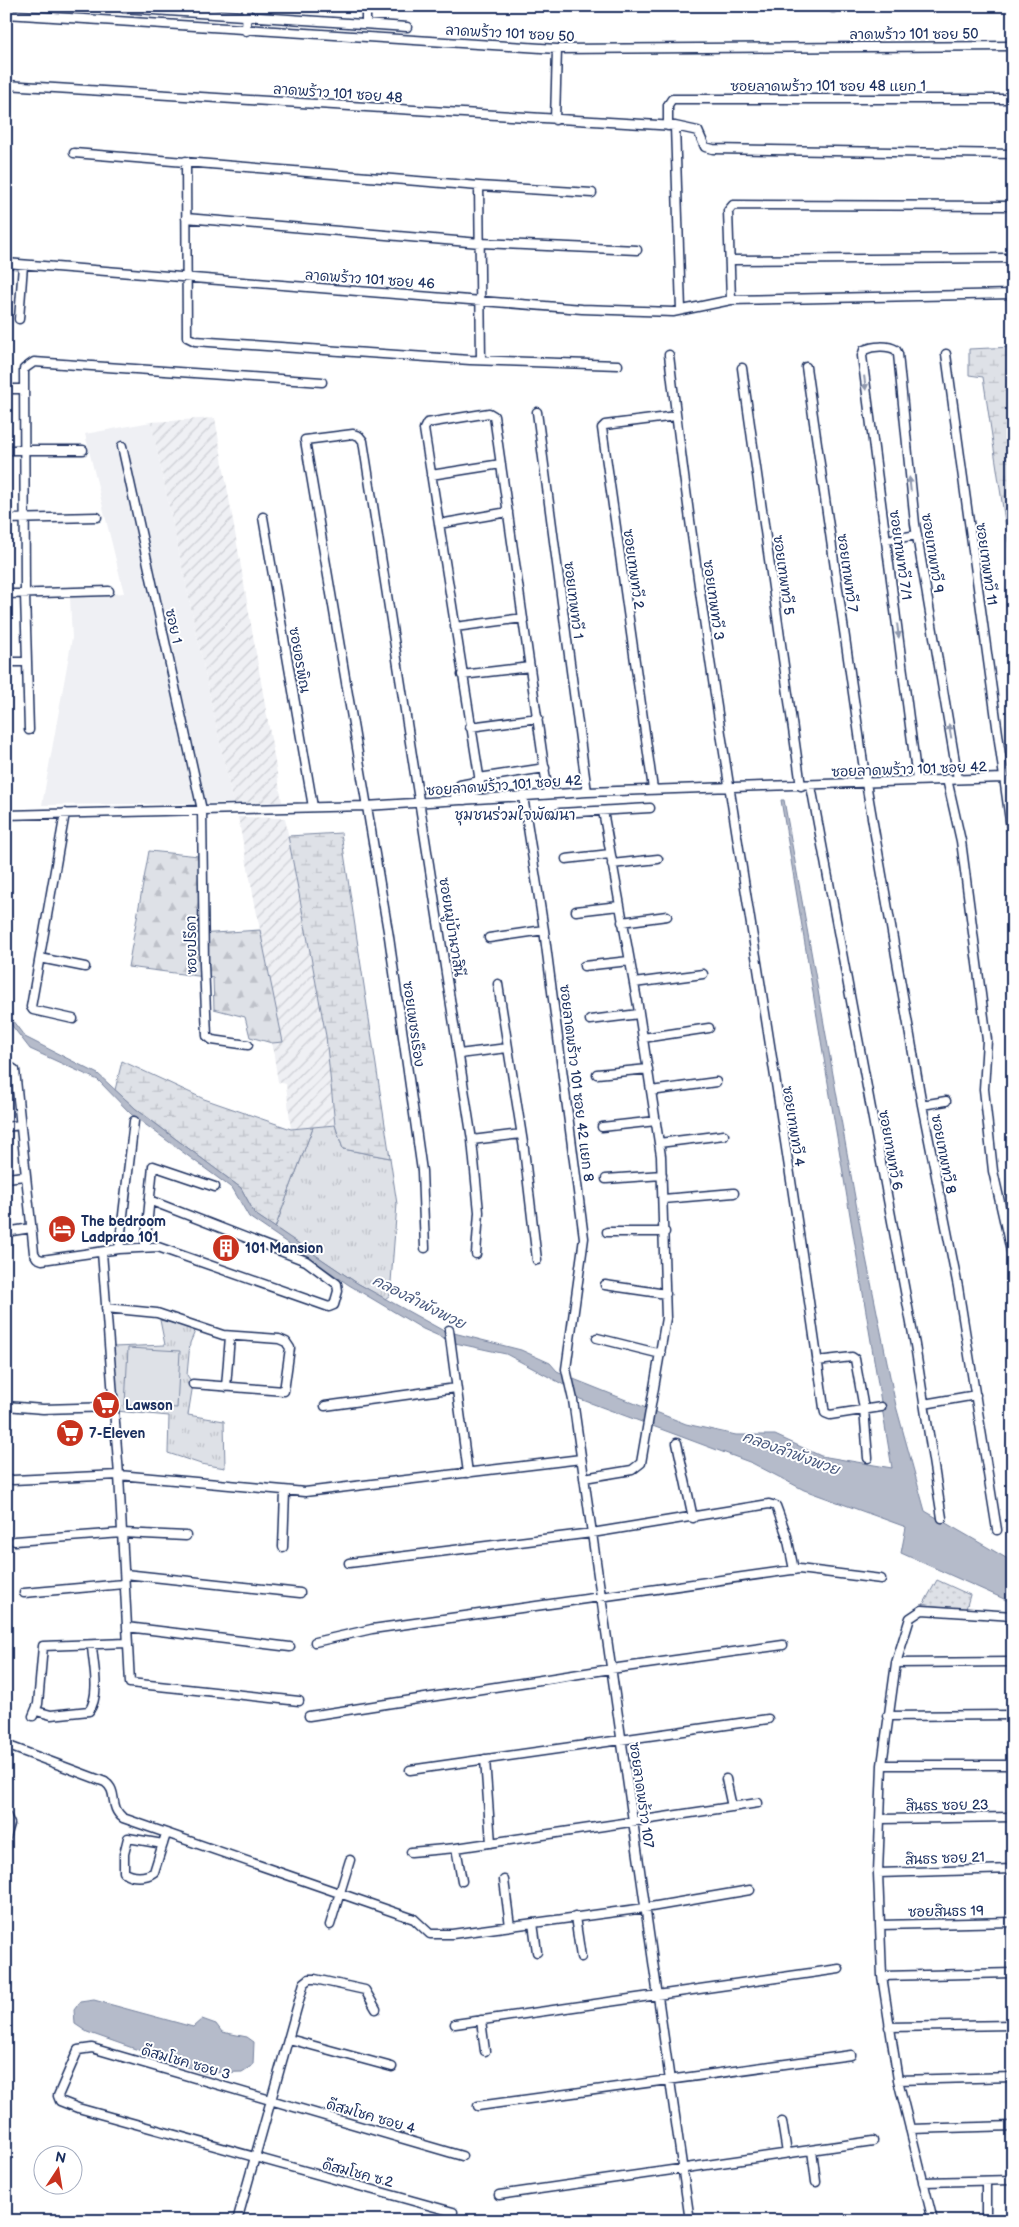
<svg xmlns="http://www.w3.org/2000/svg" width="1019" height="2227" viewBox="0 0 1019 2227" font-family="'Balsamiq Sans','Playpen Sans Thai',sans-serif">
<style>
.built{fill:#eff0f4}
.industrial{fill:url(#industrial-furrows)}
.grass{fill:url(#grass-tufts);stroke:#7c88a2}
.forest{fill:url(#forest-firs);stroke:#7c88a2}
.wetland{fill:url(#wetland-marsh);stroke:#7c88a2}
.park{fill:url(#park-dots);stroke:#7c88a2}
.garden{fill:#dee1e7;stroke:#7c88a2}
.water{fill:#b5bbca;stroke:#77839f}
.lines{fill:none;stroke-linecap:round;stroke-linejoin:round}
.minor-casing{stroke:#1b2f5e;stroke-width:11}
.minor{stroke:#fff;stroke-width:8}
.oneway{fill:#8d97ae}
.labels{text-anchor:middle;stroke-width:4;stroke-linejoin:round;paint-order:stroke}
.street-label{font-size:14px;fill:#1b2f5e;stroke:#fff}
.poi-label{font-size:14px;font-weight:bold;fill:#1b2f5e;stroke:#fff;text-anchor:start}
.neighbourhood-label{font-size:15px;fill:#1b2f5e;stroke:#fff}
.water-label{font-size:15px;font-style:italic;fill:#49597e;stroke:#fff}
</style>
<defs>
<pattern id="industrial-furrows" width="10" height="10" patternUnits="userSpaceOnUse" patternTransform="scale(1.25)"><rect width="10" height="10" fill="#eff0f4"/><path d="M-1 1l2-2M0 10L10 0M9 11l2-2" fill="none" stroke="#ccced4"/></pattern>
<pattern id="grass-tufts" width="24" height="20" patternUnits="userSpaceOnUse" patternTransform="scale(1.25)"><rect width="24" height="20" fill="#dee1e7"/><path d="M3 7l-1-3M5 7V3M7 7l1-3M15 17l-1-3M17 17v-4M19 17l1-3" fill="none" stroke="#bec1c9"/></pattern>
<pattern id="forest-firs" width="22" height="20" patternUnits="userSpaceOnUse" patternTransform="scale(1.25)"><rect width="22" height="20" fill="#dee1e7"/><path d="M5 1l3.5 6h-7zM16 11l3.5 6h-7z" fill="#bec1c9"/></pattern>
<pattern id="wetland-marsh" width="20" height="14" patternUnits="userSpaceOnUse" patternTransform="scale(1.25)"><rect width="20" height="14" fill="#dee1e7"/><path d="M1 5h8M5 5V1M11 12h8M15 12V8" fill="none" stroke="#bec1c9"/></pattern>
<pattern id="park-dots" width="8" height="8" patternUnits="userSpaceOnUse" patternTransform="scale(1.25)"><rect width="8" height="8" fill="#dee1e7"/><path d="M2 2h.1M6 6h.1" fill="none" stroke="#bec1c9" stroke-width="1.8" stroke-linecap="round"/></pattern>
</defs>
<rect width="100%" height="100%" fill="#fff"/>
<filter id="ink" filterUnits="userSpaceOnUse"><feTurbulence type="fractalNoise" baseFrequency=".02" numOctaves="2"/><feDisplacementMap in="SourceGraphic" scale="10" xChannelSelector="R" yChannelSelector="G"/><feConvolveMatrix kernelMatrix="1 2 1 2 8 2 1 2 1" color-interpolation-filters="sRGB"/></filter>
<g filter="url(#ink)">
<path class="built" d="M151,422l82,381 -191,2 30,-167 -2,-41 54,-4 -39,-159z"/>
<path class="industrial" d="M215,418l67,384 -49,1 -82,-381z
M238,817l47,1 41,218 9,89 -44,4 -5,-45 -8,-2 -6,-39 10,-1z"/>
<path class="grass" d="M335,1125l8,24 47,9 7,46 -7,91 -5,4 -28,-16 -82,-55 38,-101z
M160,1320l36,9 -6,14 -3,32 6,9 -5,31 36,6 1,47 -24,-4 -33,-11 1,-37 -53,-5 -3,-64 52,-2z"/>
<path class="forest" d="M149,851l50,5 -1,78 62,-4 23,112 -11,1 -22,-6 -5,-20 -31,-8 -1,-31 -85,-11z"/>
<path class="wetland" d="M1013,347v227l-30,-197 -14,-2v-26z
M341,833l49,325 -47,-9 -8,-24 -9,-89 -38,-200z
M122,1061l82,38 87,30 22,-2 -38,101 -20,-14 -14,-26 -105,-79 -21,-19z"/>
<path class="park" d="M937,1580l33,15 -4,14 -43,-4z"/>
<path class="garden" d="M128,1348l52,3 -3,57 -52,-3z"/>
<path class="water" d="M781,800h3l80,448 32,158 29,105 88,51v41l-112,-50 5,-26 -102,-37 -52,-27 -172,-64 -16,-14 -58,-31 -51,-11 -32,-14 -74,-44 -100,-68 -16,-28 -102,-75 -33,-34 -68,-31 -24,-31v-6l19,25 73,37 38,35 105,79 14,26 102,69 85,47 79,20 29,13 7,8 19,9 110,44 50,11h39l46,21 71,12z
M94,2000l99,27 9,-8 14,5 6,8 25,5 7,5 -1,23 -11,7 -38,1 -117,-41 -12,-8 -1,-14 6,-8z"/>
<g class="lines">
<g class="minor-casing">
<path id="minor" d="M897,6h7
M123,8l284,19
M833,8v-2
M6,14l551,35 456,-3
M366,24v-18
M246,31l1,-25
M6,85l669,41 6,184
M555,120l2,-71
M668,126v-21l4,-6h341
M675,126l23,5 7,16 8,2 300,5
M74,153l405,33 113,7
M186,161l1,176 8,4 275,19 148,5
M479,186l2,174
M186,218l294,25 157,7
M731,260l282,-2
M6,263l576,46 91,3 58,-12 282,-6
M731,300l-3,-89 5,-6 280,1
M19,319l4,-54
M946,354l67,489
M669,355c41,353 108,702 155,1053l1,5 5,2 51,-8
M806,367l60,416 56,322 36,182 39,243
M742,368l59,418
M6,389h17
M537,412l50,380
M122,446l80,364 2,154 3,72 5,4 36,5
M6,450h77
M431,475l70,-11
M263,517l50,290
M6,519l91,-2
M439,524l69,-12
M887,540l30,-5
M6,594l103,-3
M455,627l68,-9
M6,662h21
M462,675l68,-8
M470,727l68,-9
M29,730l-4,-136 -1,-225 10,-7 288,20
M479,778l66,-10
M947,779l14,62 26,199 -3,49 9,82 20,89
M917,780l-55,-424 2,-6c9,-4 24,-5 32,0l2,4 17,170 43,255
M811,786l104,559 27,173
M653,789l-51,-361 3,-3 71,-9
M523,796l21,134 40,308 -18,131 7,31 117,821
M457,800l-2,-5 5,-10 20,-4
M465,800v-6l14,-4 1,-8 -56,-353 3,-6 62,-10 5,3 54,378
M65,813l-34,194 2,3 40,9
M559,813l91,-5
M6,815l360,-9 221,-14 416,-14
M566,859l44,-5
M612,864l46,-5
M576,911l43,-5
M622,922l45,-6
M489,938l55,-8
M40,958l45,9
M584,966l45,-5
M634,983l69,-9
M498,984l26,165 13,111
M590,1020l49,-6
M643,1038l66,-10
M459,1054l48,-6
M6,1064l9,6 19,183 3,5 5,2 77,-11 39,-2 171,60 5,-2 4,-14 -1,-7 -31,-23 -157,-61
M597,1074l51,-5
M651,1091l65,-9
M922,1105l24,-4
M6,1127l14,-2
M602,1127l54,-6
M472,1140l49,-6
M659,1143l65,-8
M6,1178l19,-2
M606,1179l56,-4
M663,1199l71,-6
M6,1232l25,-4
M607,1232h58
M145,1247l8,-81 62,21
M425,1248l-3,-77 -33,-234 -84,-497 48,-6 6,2 4,5 109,699 7,72 -3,42
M119,1249l15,-128
M102,1252l17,223 11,208 169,18
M605,1285l61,9
M106,1308l51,5 66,22 56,4 7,3 4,6 -6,43 -91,-7
M449,1330l19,143
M597,1338l64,16
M817,1361l35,-4 3,2 9,50 4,49
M226,1387l4,-51
M924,1404l52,-9
M6,1406l37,3 70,-2
M325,1406l131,-18
M677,1443l16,75
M584,1478l48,-8 9,-7 25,-145 -5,-162 -23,-150 -35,-195
M13,1480l106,-5 186,17 276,-33
M15,1541l107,-8 64,3
M283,1547l2,-55
M349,1563l243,-30 177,-29 7,2 11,30 7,34
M125,1574l175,19
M24,1593l100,-9
M127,1627l163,20
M315,1642l57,-13 427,-60 82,10
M896,1663l117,-1
M36,1711l15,4 38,-4c12,-17 4,-47 3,-65
M33,1716l5,-12 5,-58 84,-3
M309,1716l302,-47 172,-24
M887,1716l126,-1
M6,1745l99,37c14,10 3,24 18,36l291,101 16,15h22l193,-26 105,-18
M485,1759l6,84
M882,1765h131
M410,1770l358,-51
M726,1779l6,28
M6,1815l4,9 -4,14
M881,1819l132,-2
M163,1844l-35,-6 -4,16v18c8,6 22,6 30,0l12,-38
M456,1848l6,33
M411,1852l45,-4 302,-45
M878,1873l135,-4
M504,1880l6,46
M575,1917l6,40
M533,1923l4,29
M330,1925l20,-65
M880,1925l133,-3
M882,1976l131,-3
M481,2020l4,31
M455,2024l384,-55
M889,2027l124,-2
M289,2039l103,28
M898,2080l115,-3
M478,2106l373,-51
M782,2122l5,31
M910,2129l103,-3
M812,2150l4,32
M986,2181v40
M923,2182l90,-2
M499,2195l374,-54
M453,2212l-375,-104 -18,-7 -2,-5 20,-46 14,-2 370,108
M237,2221l67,-238 5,-4h6l50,11 11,19
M933,2221l-35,-141 -16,-104 -4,-103 4,-108 14,-102 14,-45 12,-8 91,6"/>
</g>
<use href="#minor" class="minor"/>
</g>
<defs><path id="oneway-solid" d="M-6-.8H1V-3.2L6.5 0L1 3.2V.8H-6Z" transform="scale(1.25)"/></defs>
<g class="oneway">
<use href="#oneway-solid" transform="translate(865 383) rotate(83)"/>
<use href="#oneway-solid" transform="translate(910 484) rotate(-96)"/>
<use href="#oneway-solid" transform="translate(898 631) rotate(83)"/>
<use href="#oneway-solid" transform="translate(950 731) rotate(-100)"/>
</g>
</g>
<defs>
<g id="hotel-disc" transform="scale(1.4375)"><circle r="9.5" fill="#c8321e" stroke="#fff"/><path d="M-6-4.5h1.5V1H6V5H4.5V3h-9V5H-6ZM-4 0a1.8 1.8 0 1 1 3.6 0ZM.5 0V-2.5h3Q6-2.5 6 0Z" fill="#fff"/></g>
<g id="building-disc" transform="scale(1.4375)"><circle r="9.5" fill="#c8321e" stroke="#fff"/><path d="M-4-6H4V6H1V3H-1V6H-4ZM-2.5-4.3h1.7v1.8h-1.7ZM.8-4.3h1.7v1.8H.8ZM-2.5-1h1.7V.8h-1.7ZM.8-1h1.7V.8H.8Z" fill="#fff"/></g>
<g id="supermarket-disc" transform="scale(1.4375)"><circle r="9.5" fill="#c8321e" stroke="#fff"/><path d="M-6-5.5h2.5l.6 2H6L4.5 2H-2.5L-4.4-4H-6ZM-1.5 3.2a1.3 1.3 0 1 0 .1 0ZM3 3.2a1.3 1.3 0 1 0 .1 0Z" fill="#fff"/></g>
</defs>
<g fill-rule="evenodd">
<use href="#hotel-disc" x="62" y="1229"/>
<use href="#building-disc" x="226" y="1248"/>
<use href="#supermarket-disc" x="106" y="1405"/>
<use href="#supermarket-disc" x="70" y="1433"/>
</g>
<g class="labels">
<g class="street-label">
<text transform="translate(510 33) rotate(3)" y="5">ลาดพร้าว 101 ซอย 50</text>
<text x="914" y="39">ลาดพร้าว 101 ซอย 50</text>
<text x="828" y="91">ซอยลาดพร้าว 101 ซอย 48 แยก 1</text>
<text transform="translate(338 93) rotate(4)" y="5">ลาดพร้าว 101 ซอย 48</text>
<text transform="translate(370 279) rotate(4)" y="5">ลาดพร้าว 101 ซอย 46</text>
<text transform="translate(933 553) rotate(81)" y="5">ซอยเทพทวี 9</text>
<text transform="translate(901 555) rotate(82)" y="5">ซอยเทพทวี 7/1</text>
<text transform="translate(987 564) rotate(82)" y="5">ซอยเทพทวี 11</text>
<text transform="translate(634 569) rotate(82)" y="5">ซอยเทพทวี 2</text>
<text transform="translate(848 573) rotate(82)" y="5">ซอยเทพทวี 7</text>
<text transform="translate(784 575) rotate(82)" y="5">ซอยเทพทวี 5</text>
<text transform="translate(574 600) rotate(83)" y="5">ซอยเทพทวี 1</text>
<text transform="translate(714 600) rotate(82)" y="5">ซอยเทพทวี 3</text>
<text transform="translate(174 626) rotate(78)" y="5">ซอย 1</text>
<text transform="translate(300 660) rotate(80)" y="5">ซอยอรพิณ</text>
<text transform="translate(909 769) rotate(-2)" y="5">ซอยลาดพร้าว 101 ซอย 42</text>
<text transform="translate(504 785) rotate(-4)" y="5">ซอยลาดพร้าว 101 ซอย 42</text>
<text transform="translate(452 927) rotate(81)" y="5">ซอยหมู่บ้านวาสินี</text>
<text transform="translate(191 945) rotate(-91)" y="5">ซอยปรีดา</text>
<text transform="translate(414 1024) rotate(82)" y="5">ซอยเพชรเรือง</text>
<text transform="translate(577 1083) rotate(83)" y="5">ซอยลาดพร้าว 101 ซอย 42 แยก 8</text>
<text transform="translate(794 1126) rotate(81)" y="5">ซอยเทพทวี 4</text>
<text transform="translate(891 1150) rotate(80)" y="5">ซอยเทพทวี 6</text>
<text transform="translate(944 1154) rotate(79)" y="5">ซอยเทพทวี 8</text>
<text transform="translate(642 1795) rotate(82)" y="5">ซอยลาดพร้าว 107</text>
<text transform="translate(947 1805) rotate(-1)" y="5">สินธร ซอย 23</text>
<text transform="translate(945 1858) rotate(-2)" y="5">สินธร ซอย 21</text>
<text transform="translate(946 1911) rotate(-1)" y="5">ซอยสินธร 19</text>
<text transform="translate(186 2062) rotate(16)" y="5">ดีสมโชค ซอย 3</text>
<text transform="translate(371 2116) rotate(16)" y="5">ดีสมโชค ซอย 4</text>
<text transform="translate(358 2173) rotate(15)" y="5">ดีสมโชค ซ.2</text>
</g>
<g class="poi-label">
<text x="81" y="1226">The bedroom<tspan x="81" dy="16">Ladprao 101</tspan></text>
<text x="245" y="1253">101 Mansion</text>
<text x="125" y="1410">Lawson</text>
<text x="89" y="1438">7-Eleven</text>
</g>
<g class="neighbourhood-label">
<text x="515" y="820">ชุมชนร่วมใจพัฒนา</text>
</g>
<g class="water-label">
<text transform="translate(419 1302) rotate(27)" y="5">คลองลำพังพวย</text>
<text transform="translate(791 1453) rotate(20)" y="5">คลองลำพังพวย</text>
</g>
</g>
<rect width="1019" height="2227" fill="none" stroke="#fff" stroke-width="25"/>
<rect x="12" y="12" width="994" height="2202" fill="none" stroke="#1b2f5e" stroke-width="2" filter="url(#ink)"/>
<g transform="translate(58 2170) rotate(12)"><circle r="24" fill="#ffffff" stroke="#a4acbf"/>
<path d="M0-4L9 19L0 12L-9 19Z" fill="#c8321e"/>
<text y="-8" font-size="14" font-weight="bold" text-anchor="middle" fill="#1b2f5e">N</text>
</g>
</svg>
